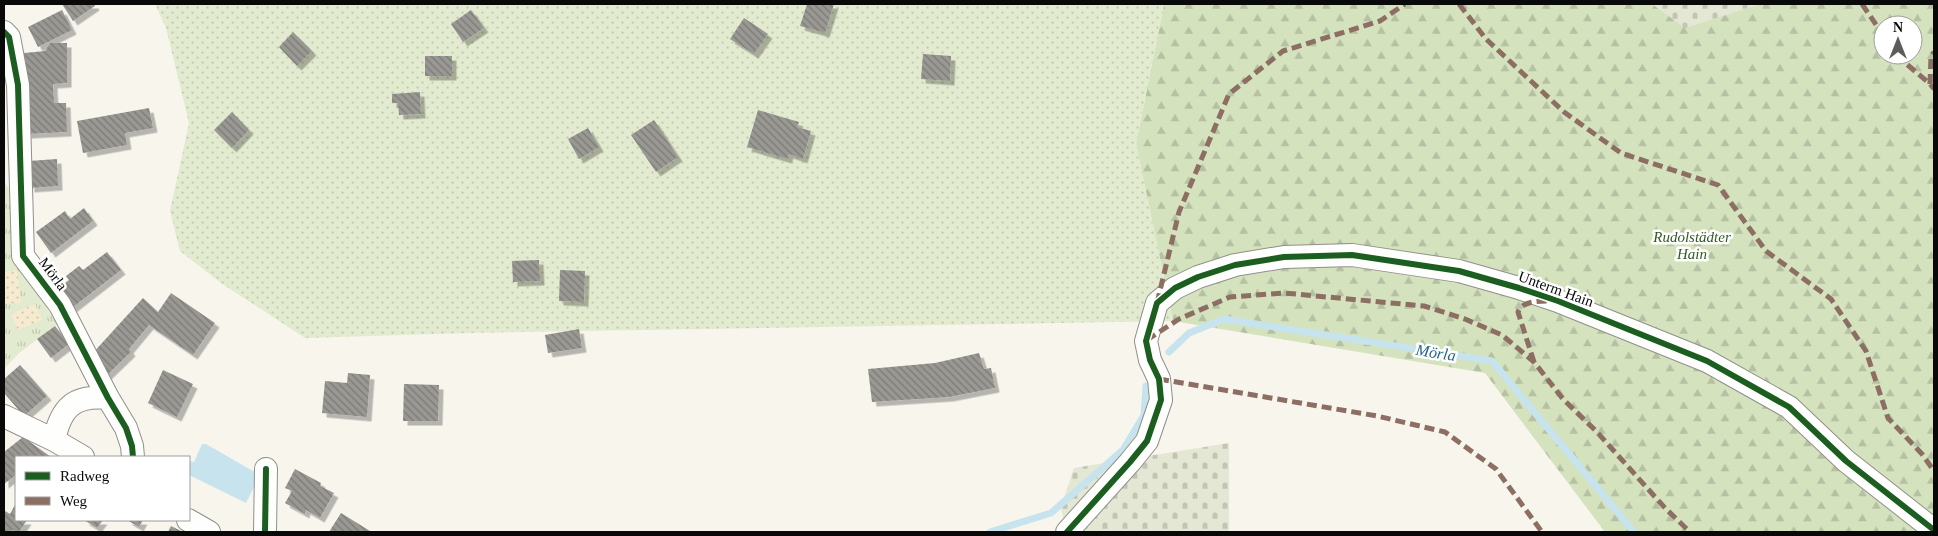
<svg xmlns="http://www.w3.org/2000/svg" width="1938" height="536" viewBox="0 0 1938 536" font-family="Georgia,serif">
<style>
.grass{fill:url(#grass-tufts)}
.forest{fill:url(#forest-firs);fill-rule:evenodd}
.sand{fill:url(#sand-dots)}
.cemetery{fill:url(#cemetery-stones)}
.garden{fill:url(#garden-dots)}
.water{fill:#c7e4ee}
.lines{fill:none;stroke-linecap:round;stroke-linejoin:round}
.stream{stroke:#c7e4ee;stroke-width:7}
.building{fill:url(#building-back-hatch);filter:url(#shadow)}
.minor-casing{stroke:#918f8c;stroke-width:24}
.minor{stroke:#fefefc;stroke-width:22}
.quiet{stroke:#8d6e63;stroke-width:5;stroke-dasharray:10 5;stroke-linecap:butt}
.cycleway-casing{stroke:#fff;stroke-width:9}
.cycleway{stroke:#1b5e20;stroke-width:6}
.labels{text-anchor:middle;stroke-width:5;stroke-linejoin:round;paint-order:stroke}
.park-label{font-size:15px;font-style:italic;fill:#315a21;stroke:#fff}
.street-label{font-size:15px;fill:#090909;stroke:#fff}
.water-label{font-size:16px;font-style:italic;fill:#20668e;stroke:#fff}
</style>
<defs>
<pattern id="grass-tufts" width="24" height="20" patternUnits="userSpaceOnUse" patternTransform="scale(1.25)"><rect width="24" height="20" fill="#e2ebcf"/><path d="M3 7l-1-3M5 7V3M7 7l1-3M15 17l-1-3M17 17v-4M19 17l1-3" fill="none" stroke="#c1c8b0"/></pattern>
<pattern id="forest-firs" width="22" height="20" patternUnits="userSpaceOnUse" patternTransform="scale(1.25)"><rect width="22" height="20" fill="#d4e2be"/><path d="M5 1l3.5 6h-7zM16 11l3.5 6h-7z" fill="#b5c1a2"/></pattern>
<pattern id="sand-dots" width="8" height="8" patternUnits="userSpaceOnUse" patternTransform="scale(1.25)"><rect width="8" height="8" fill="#f6ebd0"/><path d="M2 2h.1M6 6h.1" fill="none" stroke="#d2c8b1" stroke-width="1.8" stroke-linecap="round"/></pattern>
<pattern id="cemetery-stones" width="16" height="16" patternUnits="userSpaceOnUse" patternTransform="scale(1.25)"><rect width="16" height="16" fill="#e4e7d3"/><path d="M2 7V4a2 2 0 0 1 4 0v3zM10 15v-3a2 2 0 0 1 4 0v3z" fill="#c2c5b4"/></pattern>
<pattern id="garden-dots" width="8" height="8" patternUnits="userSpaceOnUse" patternTransform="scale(1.25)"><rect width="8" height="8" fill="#e2ebcf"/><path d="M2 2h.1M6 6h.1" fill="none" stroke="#c1c8b0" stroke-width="1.8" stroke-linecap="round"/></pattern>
<pattern id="building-back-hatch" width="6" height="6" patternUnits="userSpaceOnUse" patternTransform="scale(1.25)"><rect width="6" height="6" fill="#9a9893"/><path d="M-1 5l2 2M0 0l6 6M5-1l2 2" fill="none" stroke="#7c7a76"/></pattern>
<filter id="shadow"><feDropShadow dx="4.5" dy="4.5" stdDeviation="0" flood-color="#0004"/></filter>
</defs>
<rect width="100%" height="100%" fill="#f8f5ed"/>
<path class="grass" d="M4,181l5,8 8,66 4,13 36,56 -39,30 -14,15v-71l1,6 12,-33 -13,1z"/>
<path class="forest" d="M1164,4h770v528h-329l-120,-159 -312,-52 -37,-177zM1883,25h30v30h-30z"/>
<path class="sand" d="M17,270l4,33 -16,1 -1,-32z
M35,304l7,16 -24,10 -7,-16z"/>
<path class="cemetery" d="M1652,4h109l-76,24z
M1229,443v89h-163l-5,-25 13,-39z"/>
<path class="garden" d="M155,4h1009l-28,140 37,177 -705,12 -163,5 -84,-55 -41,-32 -10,-40 19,-88 -23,-95z"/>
<path class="water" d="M202,444h4l54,31 -14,28 -57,-28v-14l5,1z"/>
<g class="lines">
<path class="stream" d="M1169,352l20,-19 35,-14 268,42 142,171
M990,532l61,-19 72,-63 21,-35 2,-29"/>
</g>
<path class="building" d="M62,4h32l1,2 -22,15z
M807,4h27l-9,29 -25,-7z
M62,10l10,20 -34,17 -10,-20z
M471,10l13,18 -21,14 -12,-18z
M744,18l24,16 -14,20 -24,-15z
M293,32l19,19 -15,15 -18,-19z
M50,43h17v40l-14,1 1,19h12l1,29 -40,2 -3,-81 21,-2z
M923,54l28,2 -1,25 -29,-2z
M425,56h27v20h-27z
M420,92l1,22 -22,1 -1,-12h-6v-9z
M149,108l4,20 -28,5 2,12 -44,8 -6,-32z
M758,110l41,12 -2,5 14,4 -8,28 -14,-5 -2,5 -40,-12z
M232,112l17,18 -17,18 -18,-18z
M654,120l24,37 -22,15 -25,-37z
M588,128l11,19 -20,12 -11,-20z
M57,159l1,27 -28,2 -1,-27z
M84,208l9,13 -42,32 -15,-21 29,-21 5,8z
M107,252l14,18 -49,38 -15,-19 12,-9 -3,-4 13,-10 4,4z
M539,260l1,21 -27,1 -1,-21z
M560,270l25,1 -1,31 -25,-1z
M171,293l44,30 -22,32 -44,-30 -20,24 2,3 -24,23 -15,-21 51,-56 15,14z
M55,326l14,18 -18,14 -14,-19z
M579,329l3,19 -34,5 -3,-18z
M979,353l5,16 7,-1 4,20 -46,9 -77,5 -4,-33 67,-6z
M20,365l27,31 -23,20 -20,-23v-14z
M163,370l30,14 -16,33 -29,-14z
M348,373l22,2 -3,42 -45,-4 3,-32 22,2z
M404,384l35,1 -1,36h-35z
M23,437l28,20h-35v18l-12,9v-32z
M295,469l26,14 -1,3 14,7 -14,25 -14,-8 -1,4 -20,-11 7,-12 -7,-3z
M16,503v17h11l-8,12 -7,-2 -2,2h-6v-19l1,-2 5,3z
M341,513l29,18 -1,1h-40z
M84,520h19l-6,8z
M127,520h16l-4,7z
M171,526l12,6h-15z"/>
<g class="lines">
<g class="minor-casing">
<path id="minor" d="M4,32l5,5 9,48 5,171 37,49 48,93 18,30 6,18 1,11
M4,416l50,24 29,17
M54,440c7,-32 19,-45 54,-42
M188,520l21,12
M265,532l1,-63
M1067,532l63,-70 17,-21 14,-41 -2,-21 -9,-19 -4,-19 11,-38 18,-15 23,-11 37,-12 49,-8 68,-2 107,16 60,17 39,13 149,60 82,46 57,54 88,69"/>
</g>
<use href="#minor" class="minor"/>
<path class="quiet" d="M1459,4l27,35 78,73 57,41 97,32 48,66 65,48 35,52 22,67 34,36 12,17
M1862,4l21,31
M1896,55l34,29 4,5
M1930,84l1,-28 3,-4
M1157,303l22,-91 50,-118 54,-43 97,-30 25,-17
M1147,340l32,-21 51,-22 54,-4 140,13 41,13 37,16 32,27 29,37 34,33 68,76 25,24
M1534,362l-16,-50c4,-11 20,-11 31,-11
M1159,379l218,37 68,16 51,37 46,63"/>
<g class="cycleway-casing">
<path id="cycleway" d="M4,32l5,5 9,48 5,171 37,49 48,93 18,30 6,18 1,11
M265,532l1,-63
M1067,532l63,-70 17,-21 14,-41 -2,-21 -9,-19 -4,-19 11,-38 18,-15 23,-11 37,-12 49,-8 68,-2 107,16 60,17 39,13 149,60 82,46 57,54 88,69"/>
</g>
<use href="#cycleway" class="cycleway"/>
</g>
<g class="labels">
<g class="park-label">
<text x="1692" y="242">Rudolstädter<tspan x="1692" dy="17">Hain</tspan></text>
</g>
<g class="street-label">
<text transform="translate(53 274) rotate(53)" y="5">Mörla</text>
<text transform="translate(1556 289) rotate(20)" y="5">Unterm Hain</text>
</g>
<g class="water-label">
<text transform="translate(1436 352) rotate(9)" y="6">Mörla</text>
</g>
</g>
<rect width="1938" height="536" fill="none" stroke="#090909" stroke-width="10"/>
<rect x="15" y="456" width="175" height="65" fill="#ffffff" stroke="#9d9d9d"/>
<rect x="25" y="472" width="25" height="8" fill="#1b5e20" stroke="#9d9d9d"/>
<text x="60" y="481" font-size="15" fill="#090909">Radweg</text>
<rect x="25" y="497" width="25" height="8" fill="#8d6e63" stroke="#9d9d9d"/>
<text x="60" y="506" font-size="15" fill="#090909">Weg</text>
<g transform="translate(1898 40)"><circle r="24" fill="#ffffff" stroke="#9d9d9d"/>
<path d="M0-4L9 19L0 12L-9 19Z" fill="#5d5c59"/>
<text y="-8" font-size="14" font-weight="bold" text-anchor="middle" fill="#090909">N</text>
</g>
</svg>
